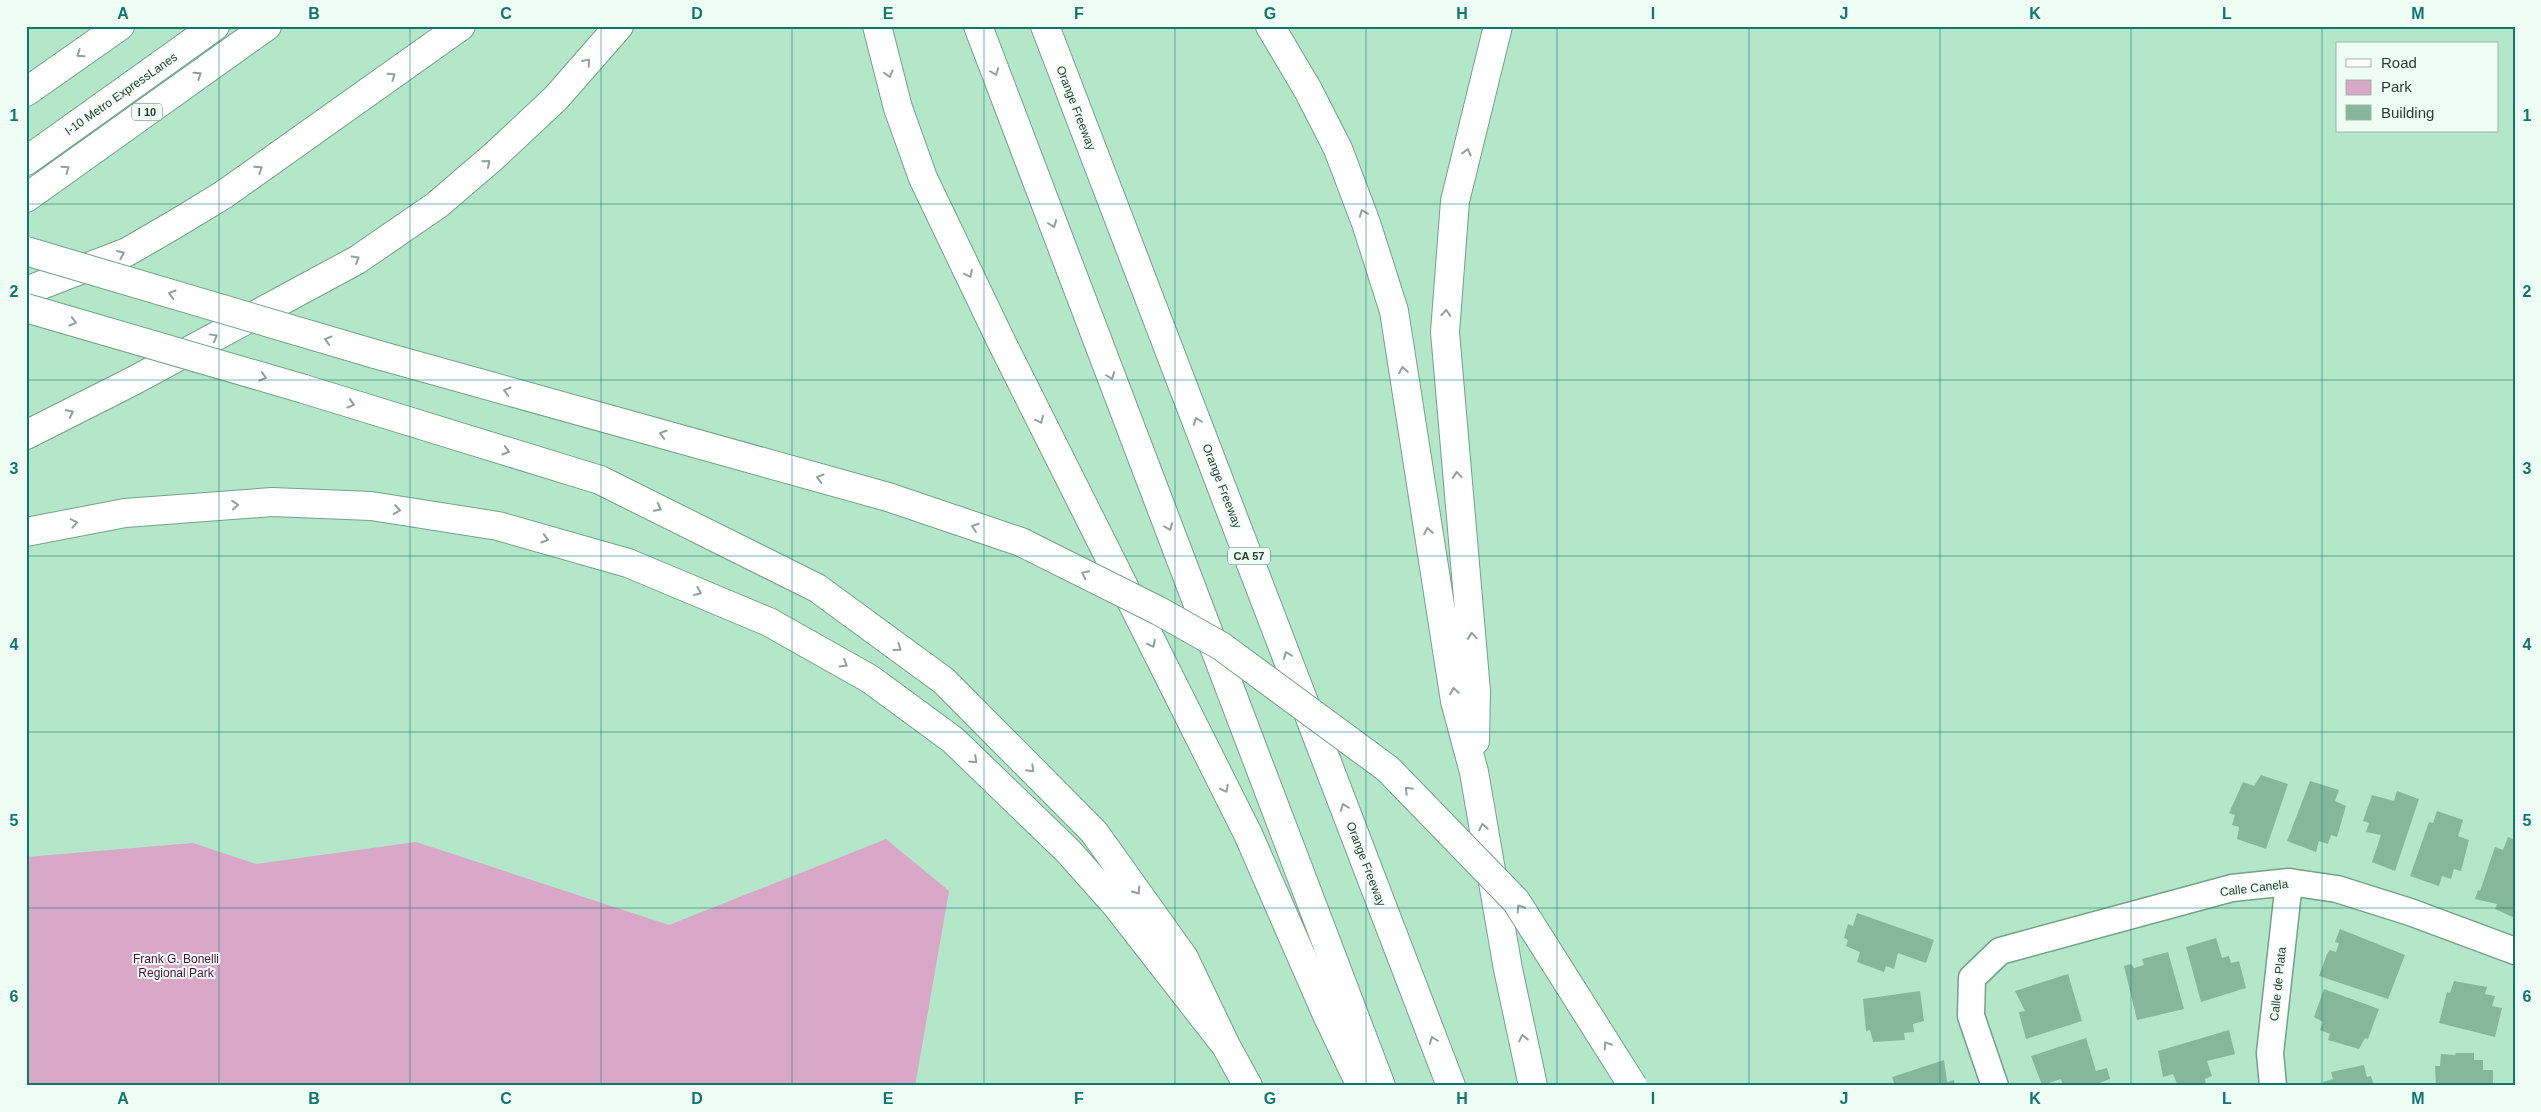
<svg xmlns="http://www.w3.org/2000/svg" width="2541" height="1112" viewBox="0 0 2541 1112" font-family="Arial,sans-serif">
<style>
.green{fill:#d9a7c8}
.building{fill:#86b79b}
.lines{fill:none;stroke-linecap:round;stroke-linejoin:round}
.minor-casing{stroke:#72a288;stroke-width:29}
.highway-casing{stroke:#72a288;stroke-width:30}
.minor{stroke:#fff;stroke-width:26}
.highway{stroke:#fff;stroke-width:28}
.highway-bridge-casing{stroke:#72a288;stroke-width:30;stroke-linecap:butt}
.highway-bridge{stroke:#fff;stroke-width:28}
.oneway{stroke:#949f99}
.grid{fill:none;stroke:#0f766e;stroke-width:1;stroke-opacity:0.55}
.labels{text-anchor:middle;stroke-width:4;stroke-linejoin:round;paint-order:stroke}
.shield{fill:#effef5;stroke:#65786d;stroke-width:1}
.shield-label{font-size:11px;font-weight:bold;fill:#2a3f33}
.street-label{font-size:12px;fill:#2a3f33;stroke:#effef5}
.park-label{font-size:12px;fill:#510e41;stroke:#effef5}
.neatline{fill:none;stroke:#0f766e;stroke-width:2}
.grid-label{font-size:16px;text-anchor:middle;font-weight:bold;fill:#0f766e}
</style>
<rect width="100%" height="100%" fill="#b4e6c9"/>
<path class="green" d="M886,839l63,52 -34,195h-889v-229l167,-14 63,21 160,-22 253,83z"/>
<path class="building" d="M2261,775l27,9 -22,65 -29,-10 2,-12 -7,-2 3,-10 -6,-2 14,-31 11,4z
M2310,781l29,9 -4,11 11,5 -9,31 -6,-2 -3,9 -9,-3 -3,11 -29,-11z
M2397,791l22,8 -24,72 -23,-9 9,-27 -15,-3 3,-9 -6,-2 9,-26 22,6z
M2437,811l26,9 -5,16 11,4 -8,31 -7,-2 -3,10 -9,-3 -3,10 -29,-10 19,-54 4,1z
M2508,837l7,3v78l-20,-9 2,-5 -22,-5 3,-9 2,1 15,-44 8,3z
M1857,913l77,27 -8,23 -28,-10 -4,16 -8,-3 -2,6 -27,-10 3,-10 -14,-6 2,-6 -4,-2 4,-14 5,2z
M2340,929l65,26 -17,44 -69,-23 8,-22 3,-4 6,2 3,-9 -4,-1z
M2216,938l6,20 7,-2 2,7 8,-2 7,27 -45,14 -15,-55z
M2168,952l16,57 -47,11 -13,-54 7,-2 3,4 10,-3 -2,-6z
M2068,974l14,47 -56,18 -6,-22 -1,-5 6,-1 -10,-20z
M2454,981l33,6 -2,7 10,2 -3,10 10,2 -7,29 -56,-14 8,-31 3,1z
M2324,989l55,20 -11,30 -3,-1 -6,11 -31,-9 2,-6 -10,-4 3,-8 -9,-5z
M1920,991l4,30 -11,3 1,8 -10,1 1,7 -32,2 -3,-12 -4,1 -3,-32z
M2229,1030l6,24 -28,7 5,15 -7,3 1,6 -28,1 -5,-12 -10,3 -5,-26z
M2086,1038l10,33 11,-3 3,11 -19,7h-28l-2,-7 -19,6 -11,-29z
M2456,1053h18v7h9v10h10v16h-57l-1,-20h5l1,-12 14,1z
M1944,1060l3,22 7,-2 1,6h-60l-3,-9z
M2364,1065l3,12 4,-1 3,10h-49l-2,-4 10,-3 -2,-7z"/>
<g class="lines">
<g class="minor-casing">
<path id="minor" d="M1995,1086l-24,-70 1,-38 28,-27 232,-63 57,-6 48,7 73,23 105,39
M2273,1086l-3,-33 19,-171"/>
</g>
<g class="highway-casing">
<path id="highway" d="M877,26l21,82 25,70 78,163 247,493 79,181 34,71
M978,26l403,1060
M1045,26l406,1060
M1270,26l38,64 30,59 28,74 28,88 61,390 19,71 34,197 25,117
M26,92l94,-66
M26,161l189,-135
M26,198l241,-172
M26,291l101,-39 50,-29 46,-28 238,-169
M375,354l513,143 133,45
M304,389l296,91 217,108 127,93 150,151 90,126 42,88 22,40
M26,435l107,-54 224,-121 80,-55 56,-48 63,-59 63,-72
M26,532l99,-19 147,-11 99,4 127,20 130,37 141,59 101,57 83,61 115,111 48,54 110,141
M1475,741l1,-50 -31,-359 10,-131 43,-175"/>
</g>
<use href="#minor" class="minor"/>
<use href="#highway" class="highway"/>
<g class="highway-bridge-casing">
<path id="highway-bridge" d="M26,251l349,103
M26,308l278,81
M1021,542l138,69 62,35 167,123 128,132 117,185"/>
</g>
<use href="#highway-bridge" class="highway-bridge"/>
</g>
<defs><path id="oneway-chevron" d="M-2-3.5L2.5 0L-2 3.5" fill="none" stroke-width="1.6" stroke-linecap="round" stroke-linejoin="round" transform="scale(1.25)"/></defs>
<g class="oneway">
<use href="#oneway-chevron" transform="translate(80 54) rotate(145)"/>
<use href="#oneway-chevron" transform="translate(587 62) rotate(-49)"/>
<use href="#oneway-chevron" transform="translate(995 72) rotate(69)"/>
<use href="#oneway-chevron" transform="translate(889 74) rotate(75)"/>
<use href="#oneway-chevron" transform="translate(198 75) rotate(-35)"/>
<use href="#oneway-chevron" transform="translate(392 76) rotate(-35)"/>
<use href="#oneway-chevron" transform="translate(1467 152) rotate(-76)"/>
<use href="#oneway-chevron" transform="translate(487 163) rotate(-40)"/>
<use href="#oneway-chevron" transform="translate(66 169) rotate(-35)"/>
<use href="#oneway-chevron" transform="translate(259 169) rotate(-35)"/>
<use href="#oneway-chevron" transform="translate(1363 213) rotate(-111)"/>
<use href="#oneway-chevron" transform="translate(1053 224) rotate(69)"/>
<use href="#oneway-chevron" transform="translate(121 254) rotate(-23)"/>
<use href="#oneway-chevron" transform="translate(356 259) rotate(-31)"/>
<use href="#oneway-chevron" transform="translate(969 274) rotate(64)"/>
<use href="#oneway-chevron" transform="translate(172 294) rotate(-164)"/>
<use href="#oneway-chevron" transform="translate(1446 313) rotate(-86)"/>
<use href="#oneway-chevron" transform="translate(73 322) rotate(16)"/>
<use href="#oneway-chevron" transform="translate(214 337) rotate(-29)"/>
<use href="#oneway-chevron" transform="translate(328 340) rotate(-164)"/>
<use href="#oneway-chevron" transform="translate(1403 370) rotate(-99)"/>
<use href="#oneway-chevron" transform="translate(1111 376) rotate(69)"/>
<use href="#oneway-chevron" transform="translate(263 377) rotate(16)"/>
<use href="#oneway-chevron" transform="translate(507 391) rotate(-164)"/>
<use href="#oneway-chevron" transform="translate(351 404) rotate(17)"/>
<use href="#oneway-chevron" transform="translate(70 413) rotate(-27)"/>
<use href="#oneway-chevron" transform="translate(1040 420) rotate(64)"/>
<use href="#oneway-chevron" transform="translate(1197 421) rotate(-111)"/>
<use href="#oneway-chevron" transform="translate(663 434) rotate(-164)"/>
<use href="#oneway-chevron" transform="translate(506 451) rotate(17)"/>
<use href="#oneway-chevron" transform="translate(1457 475) rotate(-95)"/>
<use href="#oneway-chevron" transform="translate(820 478) rotate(-164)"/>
<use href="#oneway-chevron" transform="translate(235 505) rotate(-4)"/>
<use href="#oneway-chevron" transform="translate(658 508) rotate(27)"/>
<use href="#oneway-chevron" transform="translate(397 510) rotate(9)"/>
<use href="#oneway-chevron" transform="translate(74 523) rotate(-11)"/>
<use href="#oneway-chevron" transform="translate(975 527) rotate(-161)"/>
<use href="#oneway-chevron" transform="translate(1169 527) rotate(69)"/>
<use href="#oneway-chevron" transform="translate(1428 531) rotate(-99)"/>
<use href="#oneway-chevron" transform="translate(545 539) rotate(16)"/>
<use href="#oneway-chevron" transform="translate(1085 574) rotate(-154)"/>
<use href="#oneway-chevron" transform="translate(698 592) rotate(23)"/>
<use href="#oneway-chevron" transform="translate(1472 636) rotate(-95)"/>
<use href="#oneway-chevron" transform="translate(1152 644) rotate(63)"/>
<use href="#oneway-chevron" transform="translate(898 648) rotate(36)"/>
<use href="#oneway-chevron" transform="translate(1287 655) rotate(-111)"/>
<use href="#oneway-chevron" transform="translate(844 664) rotate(30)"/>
<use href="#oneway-chevron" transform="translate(1454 691) rotate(-99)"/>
<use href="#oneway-chevron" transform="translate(974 760) rotate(44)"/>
<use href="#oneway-chevron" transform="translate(1031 769) rotate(45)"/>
<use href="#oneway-chevron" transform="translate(1225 789) rotate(63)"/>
<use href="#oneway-chevron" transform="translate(1408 790) rotate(-134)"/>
<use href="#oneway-chevron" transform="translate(1344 807) rotate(-111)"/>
<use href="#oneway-chevron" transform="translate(1483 827) rotate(-100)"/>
<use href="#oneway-chevron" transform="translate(1137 891) rotate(55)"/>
<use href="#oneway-chevron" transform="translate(1520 908) rotate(-123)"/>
<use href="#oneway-chevron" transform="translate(1523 1038) rotate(-102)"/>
<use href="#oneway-chevron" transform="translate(1433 1040) rotate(-111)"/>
<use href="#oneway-chevron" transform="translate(1607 1045) rotate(-123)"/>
</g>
<path class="grid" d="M219,26v1060M410,26v1060M601,26v1060M792,26v1060M984,26v1060M1175,26v1060M1366,26v1060M1557,26v1060M1749,26v1060M1940,26v1060M2131,26v1060M2322,26v1060M26,204h2489M26,380h2489M26,556h2489M26,732h2489M26,908h2489"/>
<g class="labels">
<g class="shield">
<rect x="132" y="103.5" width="30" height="17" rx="4"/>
<rect x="1228" y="547.5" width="42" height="17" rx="4"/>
</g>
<g class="shield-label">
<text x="147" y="116">I 10</text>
<text x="1249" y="560">CA 57</text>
</g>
<g class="street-label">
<text transform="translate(121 94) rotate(-35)" y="4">I-10 Metro ExpressLanes</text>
<text transform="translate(1076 108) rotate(69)" y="4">Orange Freeway</text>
<text transform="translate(1222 486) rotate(69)" y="4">Orange Freeway</text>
<text transform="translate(1366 864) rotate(69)" y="4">Orange Freeway</text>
<text transform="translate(2254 888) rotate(-7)" y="4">Calle Canela</text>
<text transform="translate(2278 984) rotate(-84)" y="4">Calle de Plata</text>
</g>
<g class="park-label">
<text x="176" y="963">Frank G. Bonelli<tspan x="176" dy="14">Regional Park</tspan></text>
</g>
</g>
<rect width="2541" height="1112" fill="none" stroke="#effef5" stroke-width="55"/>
<rect x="2336" y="42" width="162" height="90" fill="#effef5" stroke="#a0b2a7"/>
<rect x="2346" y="59" width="25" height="8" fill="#ffffff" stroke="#a0b2a7"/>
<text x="2381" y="68" font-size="15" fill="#2a3f33">Road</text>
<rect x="2346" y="80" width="25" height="15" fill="#d9a7c8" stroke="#a0b2a7"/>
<text x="2381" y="92" font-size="15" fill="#2a3f33">Park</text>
<rect x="2346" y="105" width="25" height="15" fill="#86b79b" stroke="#a0b2a7"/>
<text x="2381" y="118" font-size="15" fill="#2a3f33">Building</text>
<rect x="28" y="28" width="2486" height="1056" class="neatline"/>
<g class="grid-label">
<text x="123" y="19">A</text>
<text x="314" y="19">B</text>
<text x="506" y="19">C</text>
<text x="697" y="19">D</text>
<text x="888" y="19">E</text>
<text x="1079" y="19">F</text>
<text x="1270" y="19">G</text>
<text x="1462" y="19">H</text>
<text x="1653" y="19">I</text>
<text x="1844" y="19">J</text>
<text x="2035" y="19">K</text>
<text x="2227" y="19">L</text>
<text x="2418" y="19">M</text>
<text x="14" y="121">1</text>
<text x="2527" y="121">1</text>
<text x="14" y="297">2</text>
<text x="2527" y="297">2</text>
<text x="14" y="474">3</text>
<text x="2527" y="474">3</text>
<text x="14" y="650">4</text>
<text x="2527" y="650">4</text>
<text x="14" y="826">5</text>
<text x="2527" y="826">5</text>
<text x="14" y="1002">6</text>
<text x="2527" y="1002">6</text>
<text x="123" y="1104">A</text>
<text x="314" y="1104">B</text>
<text x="506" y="1104">C</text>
<text x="697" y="1104">D</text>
<text x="888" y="1104">E</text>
<text x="1079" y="1104">F</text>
<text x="1270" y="1104">G</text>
<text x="1462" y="1104">H</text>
<text x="1653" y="1104">I</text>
<text x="1844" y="1104">J</text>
<text x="2035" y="1104">K</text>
<text x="2227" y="1104">L</text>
<text x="2418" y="1104">M</text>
</g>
</svg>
